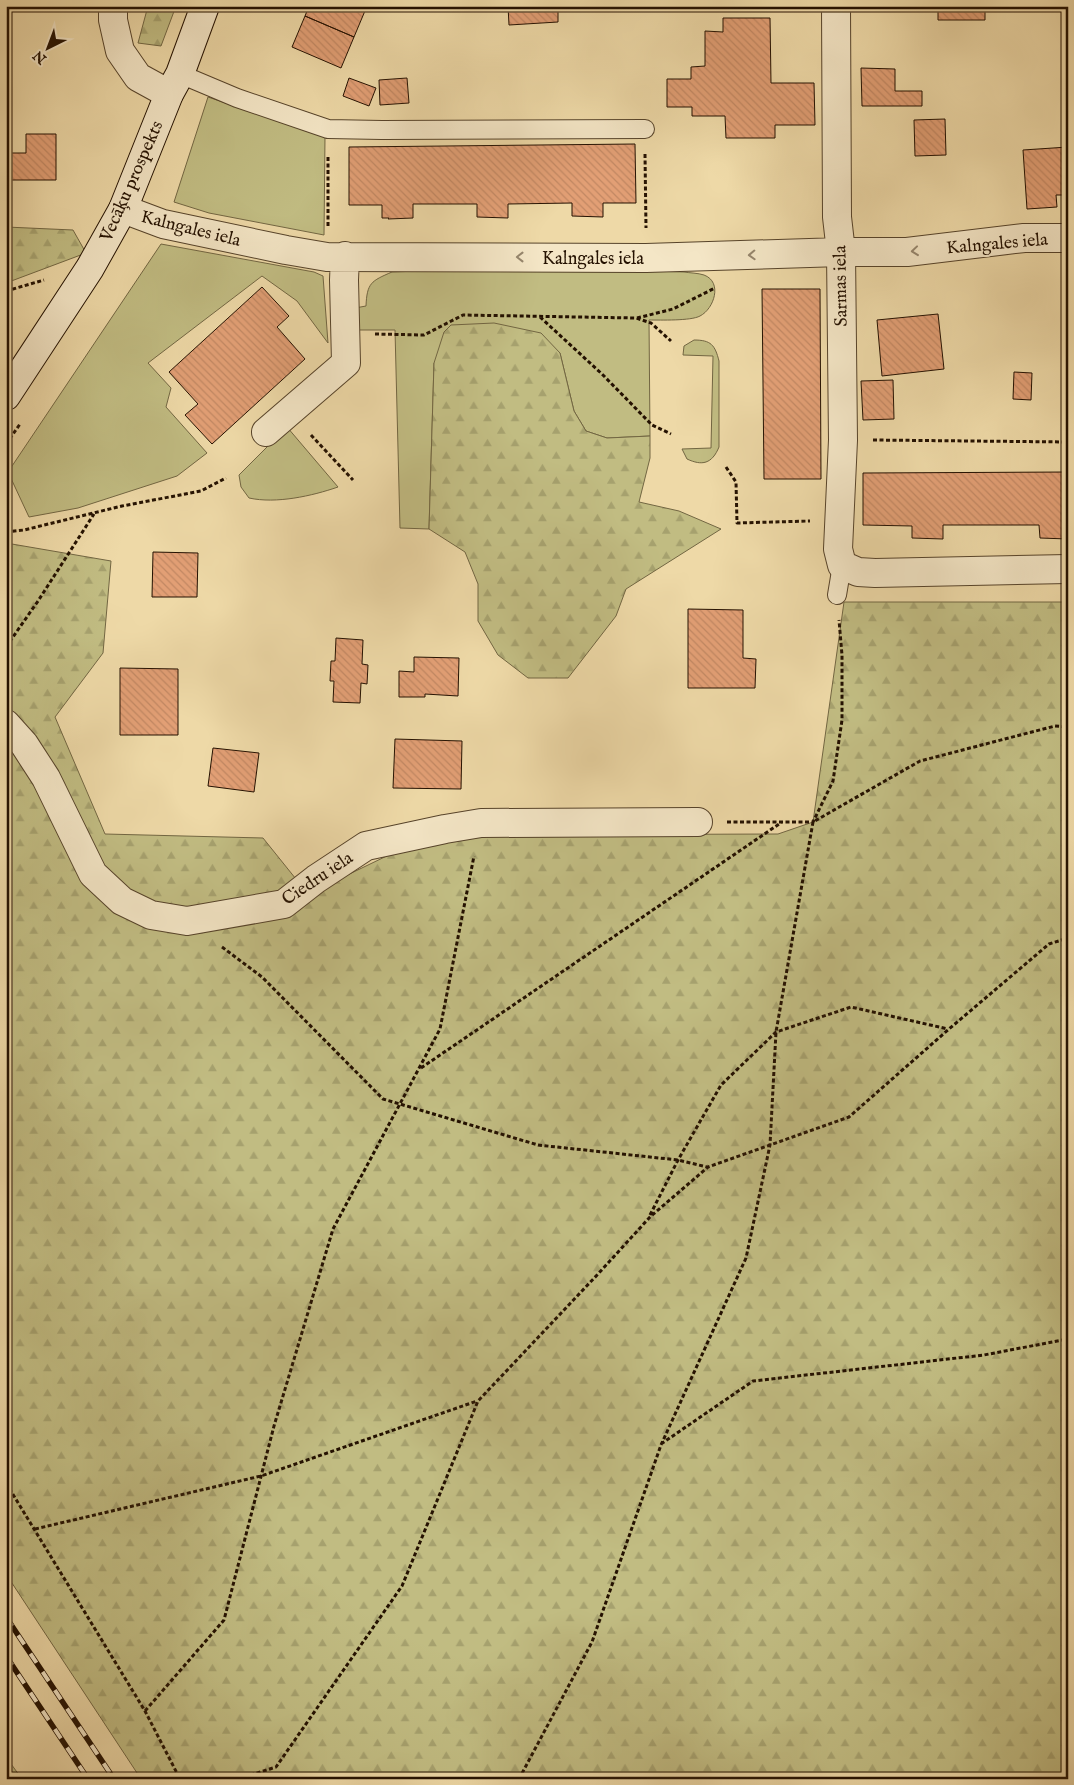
<svg xmlns="http://www.w3.org/2000/svg" width="1074" height="1785" viewBox="0 0 1074 1785" font-family="'IM FELL English',serif">
<style>
.green{fill:#c1bc82;stroke:#726642}
.forest{fill:url(#forest-firs);stroke:#726642}
.building{fill:url(#building-back-hatch);stroke:#241101}
.lines{fill:none;stroke-linecap:round;stroke-linejoin:round}
.lane-casing{stroke:#56432a;stroke-width:20}
.street-casing{stroke:#56432a;stroke-width:30}
.secondary-casing{stroke:#241101;stroke-width:30}
.path{stroke:#241101;stroke-width:3;stroke-dasharray:4 2.5;stroke-linecap:butt}
.lane{stroke:#f4e6c6;stroke-width:18}
.street{stroke:#f4e6c6;stroke-width:28}
.secondary{stroke:#f4e6c6;stroke-width:28}
.rail-casing{stroke:#241101;stroke-width:5.5}
.rail{stroke:#f4e6c6;stroke-width:4;stroke-dasharray:11;stroke-linecap:butt}
.oneway{stroke:#96866d}
.labels{text-anchor:middle;stroke-width:4;stroke-linejoin:round;paint-order:stroke}
.street-label{font-size:18px;fill:#241101;stroke:#f4e6c6}
</style>
<defs>
<pattern id="forest-firs" width="22" height="20" patternUnits="userSpaceOnUse" patternTransform="scale(1.25)"><rect width="22" height="20" fill="#c1bc82"/><path d="M5 1l3.5 6h-7zM16 11l3.5 6h-7z" fill="#a6a16e"/></pattern>
<pattern id="building-back-hatch" width="6" height="6" patternUnits="userSpaceOnUse" patternTransform="scale(1.25)"><rect width="6" height="6" fill="#e29f75"/><path d="M-1 5l2 2M0 0l6 6M5-1l2 2" fill="none" stroke="#c28863"/></pattern>
</defs>
<rect width="100%" height="100%" fill="#eed9a7"/>
<filter id="stains"><feTurbulence type="fractalNoise" baseFrequency=".004" numOctaves="4"/><feColorMatrix values="0 0 0 0 .2 0 0 0 0 .09 0 0 0 0 .02 0 0 0 .5 -.17"/></filter>
<radialGradient id="worn" r=".72"><stop offset=".6" stop-color="#630" stop-opacity="0"/><stop offset="1" stop-color="#630" stop-opacity=".3"/></radialGradient>
<path class="green" d="M208,97l117,40 -1,98 -115,-22 -35,-11z
M161,244l153,28 9,4 5,67 -31,-42 -35,-25 -114,87 23,25 -5,19 41,46 -30,23 -99,32 -49,9 -21,-45z
M524,267l160,5c6,1 14,1 20,3 19,7 10,34 -4,41 -9,5 -40,4 -51,4l1,116 -43,2 -21,-7 -12,-20 -14,-58 -126,10 -5,166 -29,-1 -5,-198h-41l1,-22 11,-2c1,-23 5,-25 26,-34z
M694,340c17,0 21,5 25,21v86c-7,17 -17,19 -32,12l-5,-10 29,-1 2,-92 -30,-1 1,-9z
M287,427l51,60c-26,9 -62,17 -89,11l-8,-11 -2,-12z"/>
<path class="forest" d="M148,6h28l-15,40 -23,-3z
M6,227l67,3 13,23 -80,30z
M494,323l47,10 19,20 14,58 12,20 21,7 43,-2v22l-11,44 40,9 42,18 -95,60 -10,27 -48,62h-40l-30,-23 -20,-34v-37l-13,-32 -36,-23 5,-166 10,-31 7,-7z
M6,543l105,18 -8,92 -48,64 50,117 158,4 45,56 87,-42 83,-17 300,-1 35,-12 31,-220h224v1177h-927l-135,-205z
M6,1757l16,22h-16z"/>
<path class="building" d="M309,6h58l-13,31 -49,-21z
M508,6h50v16l-49,3z
M938,6h47v14h-47z
M305,16l49,21 -13,31 -49,-21z
M723,18h47l1,65h43l1,42h-40v13h-49l-1,-22h-33v-9h-25v-28h24v-12l14,-1v-35l18,1z
M861,68l34,1v22h27v15h-60z
M349,78l27,10 -7,18 -26,-10z
M407,78l2,25 -29,2 -1,-25z
M945,119l1,36 -31,1 -1,-36z
M26,134h30v46h-50v-27h20z
M635,144l1,59h-33v14l-31,-1v-13l-64,1v14l-31,-1v-13h-64v14l-25,1 1,-1h-7v-13h-33v-58z
M1068,147v48h-12l1,12 -30,2 -4,-59z
M262,287l27,29 -12,11 28,32 -93,85 -27,-29 13,-11 -29,-32z
M1064,287h4v53h-2z
M762,289h58l1,190h-57z
M938,314l6,55 -62,7 -5,-56z
M1014,372l18,1 -1,27 -18,-1z
M893,380l1,39 -31,1 -2,-39z
M1068,472v67l-28,-1 -1,-13h-96v14l-31,-1v-12l-49,-1v-52z
M153,552l45,1 -1,44h-45z
M688,609l55,1v48l13,1 -1,29h-67z
M336,638l27,2 -1,24 6,1 -1,19 -6,-1 -1,20 -27,-1 1,-21h-4l1,-20h4z
M414,657l45,1 -1,38 -33,-2v3h-26v-26l15,1z
M120,668l58,1v66h-58z
M395,739l67,2 -1,48 -68,-1z
M213,748l46,5 -5,39 -46,-6z"/>
<g class="lines">
<g class="lane-casing">
<path id="lane" d="M180,74l57,24 91,31 54,1 263,-1
M837,595l5,-30"/>
</g>
<g class="street-casing">
<path id="street" d="M113,6v14l7,31 18,26 31,17
M836,6l1,211 4,35 2,188 -5,109 4,16 16,7 17,1 193,-4
M123,209l40,15 123,26 41,7 319,1 195,-6h66l117,-14h44
M266,432l80,-69 -2,-83 1,-24
M6,724l18,20 22,34 47,96 29,27 29,14 36,6 97,-17 32,-25 50,-33 79,-17 36,-6 217,-1"/>
</g>
<g class="secondary-casing">
<path id="secondary" d="M6,396l84,-128 33,-59 46,-115 11,-20 25,-68"/>
</g>
<path class="path" d="M645,154l1,74
M328,226v-71
M6,291l38,-11
M540,317l62,57 50,51 19,9
M637,318l36,-9 42,-21
M375,334l49,1 39,-20 173,3 15,5 20,18
M311,435l42,45
M873,440l195,2
M6,444l14,-20
M726,467l10,15 1,41 73,-2
M6,532l18,-2 98,-24 79,-15 25,-13
M6,647l32,-46 56,-87
M727,822h86l20,-41 9,-61v-65l-3,-35
M222,947l40,30 121,122 155,46 140,15 29,7
M421,1068l361,-246
M650,1215l28,-55 43,-75 55,-53 75,-25 97,22
M661,1444l92,-63 231,-26 84,-16
M6,1483l139,228 35,68
M35,1529l226,-53 216,-75
M145,1711l79,-91 50,-194 59,-197 107,-200 34,-173
M238,1779l38,-12 126,-181 76,-185 120,-127 52,-57 58,-50 141,-50 100,-88 100,-85 19,-6
M519,1779l73,-137 69,-197 85,-187 24,-113 6,-113 37,-210 107,-61 135,-35 13,1"/>
<use href="#lane" class="lane"/>
<use href="#street" class="street"/>
<use href="#secondary" class="secondary"/>
<g class="rail-casing">
<path id="rail" d="M6,1617l108,162
M6,1656l82,123"/>
</g>
<use href="#rail" class="rail"/>
</g>
<defs><path id="oneway-chevron" d="M-2-3.5L2.5 0L-2 3.5" fill="none" stroke-width="1.6" stroke-linecap="round" stroke-linejoin="round" transform="scale(1.25)"/></defs>
<g class="oneway">
<use href="#oneway-chevron" transform="translate(915 251) rotate(174)"/>
<use href="#oneway-chevron" transform="translate(752 255) rotate(178)"/>
<use href="#oneway-chevron" transform="translate(520 257) rotate(-180)"/>
</g>
<g class="labels">
<g class="street-label">
<text transform="translate(131 181) rotate(-66)" y="6">Vecāķu prospekts</text>
<text transform="translate(191 228) rotate(14)" y="6">Kalngales iela</text>
<text transform="translate(997 243) rotate(-5)" y="6">Kalngales iela</text>
<text x="593" y="264">Kalngales iela</text>
<text transform="translate(840 286) rotate(-91)" y="6">Sarmas iela</text>
<text transform="translate(317 878) rotate(-34)" y="6">Ciedru iela</text>
</g>
</g>
<rect width="1074" height="1785" fill="none" stroke="#eed9a7" stroke-width="25"/>
<rect x="8" y="8" width="1059" height="1770" fill="none" stroke="#241101" stroke-width="2.5"/>
<rect x="12" y="12" width="1049" height="1760" fill="none" stroke="#241101"/>
<g transform="translate(48 48) rotate(222)" stroke="#f4e6c6" stroke-width="4" paint-order="stroke">
<path d="M0-4L9 19L0 12L-9 19Z" fill="#241101"/>
<text y="-8" font-size="14" font-weight="bold" text-anchor="middle" fill="#241101">N</text>
</g>
<rect width="100%" height="100%" filter="url(#stains)"/>
<rect width="100%" height="100%" fill="url(#worn)"/>
</svg>
